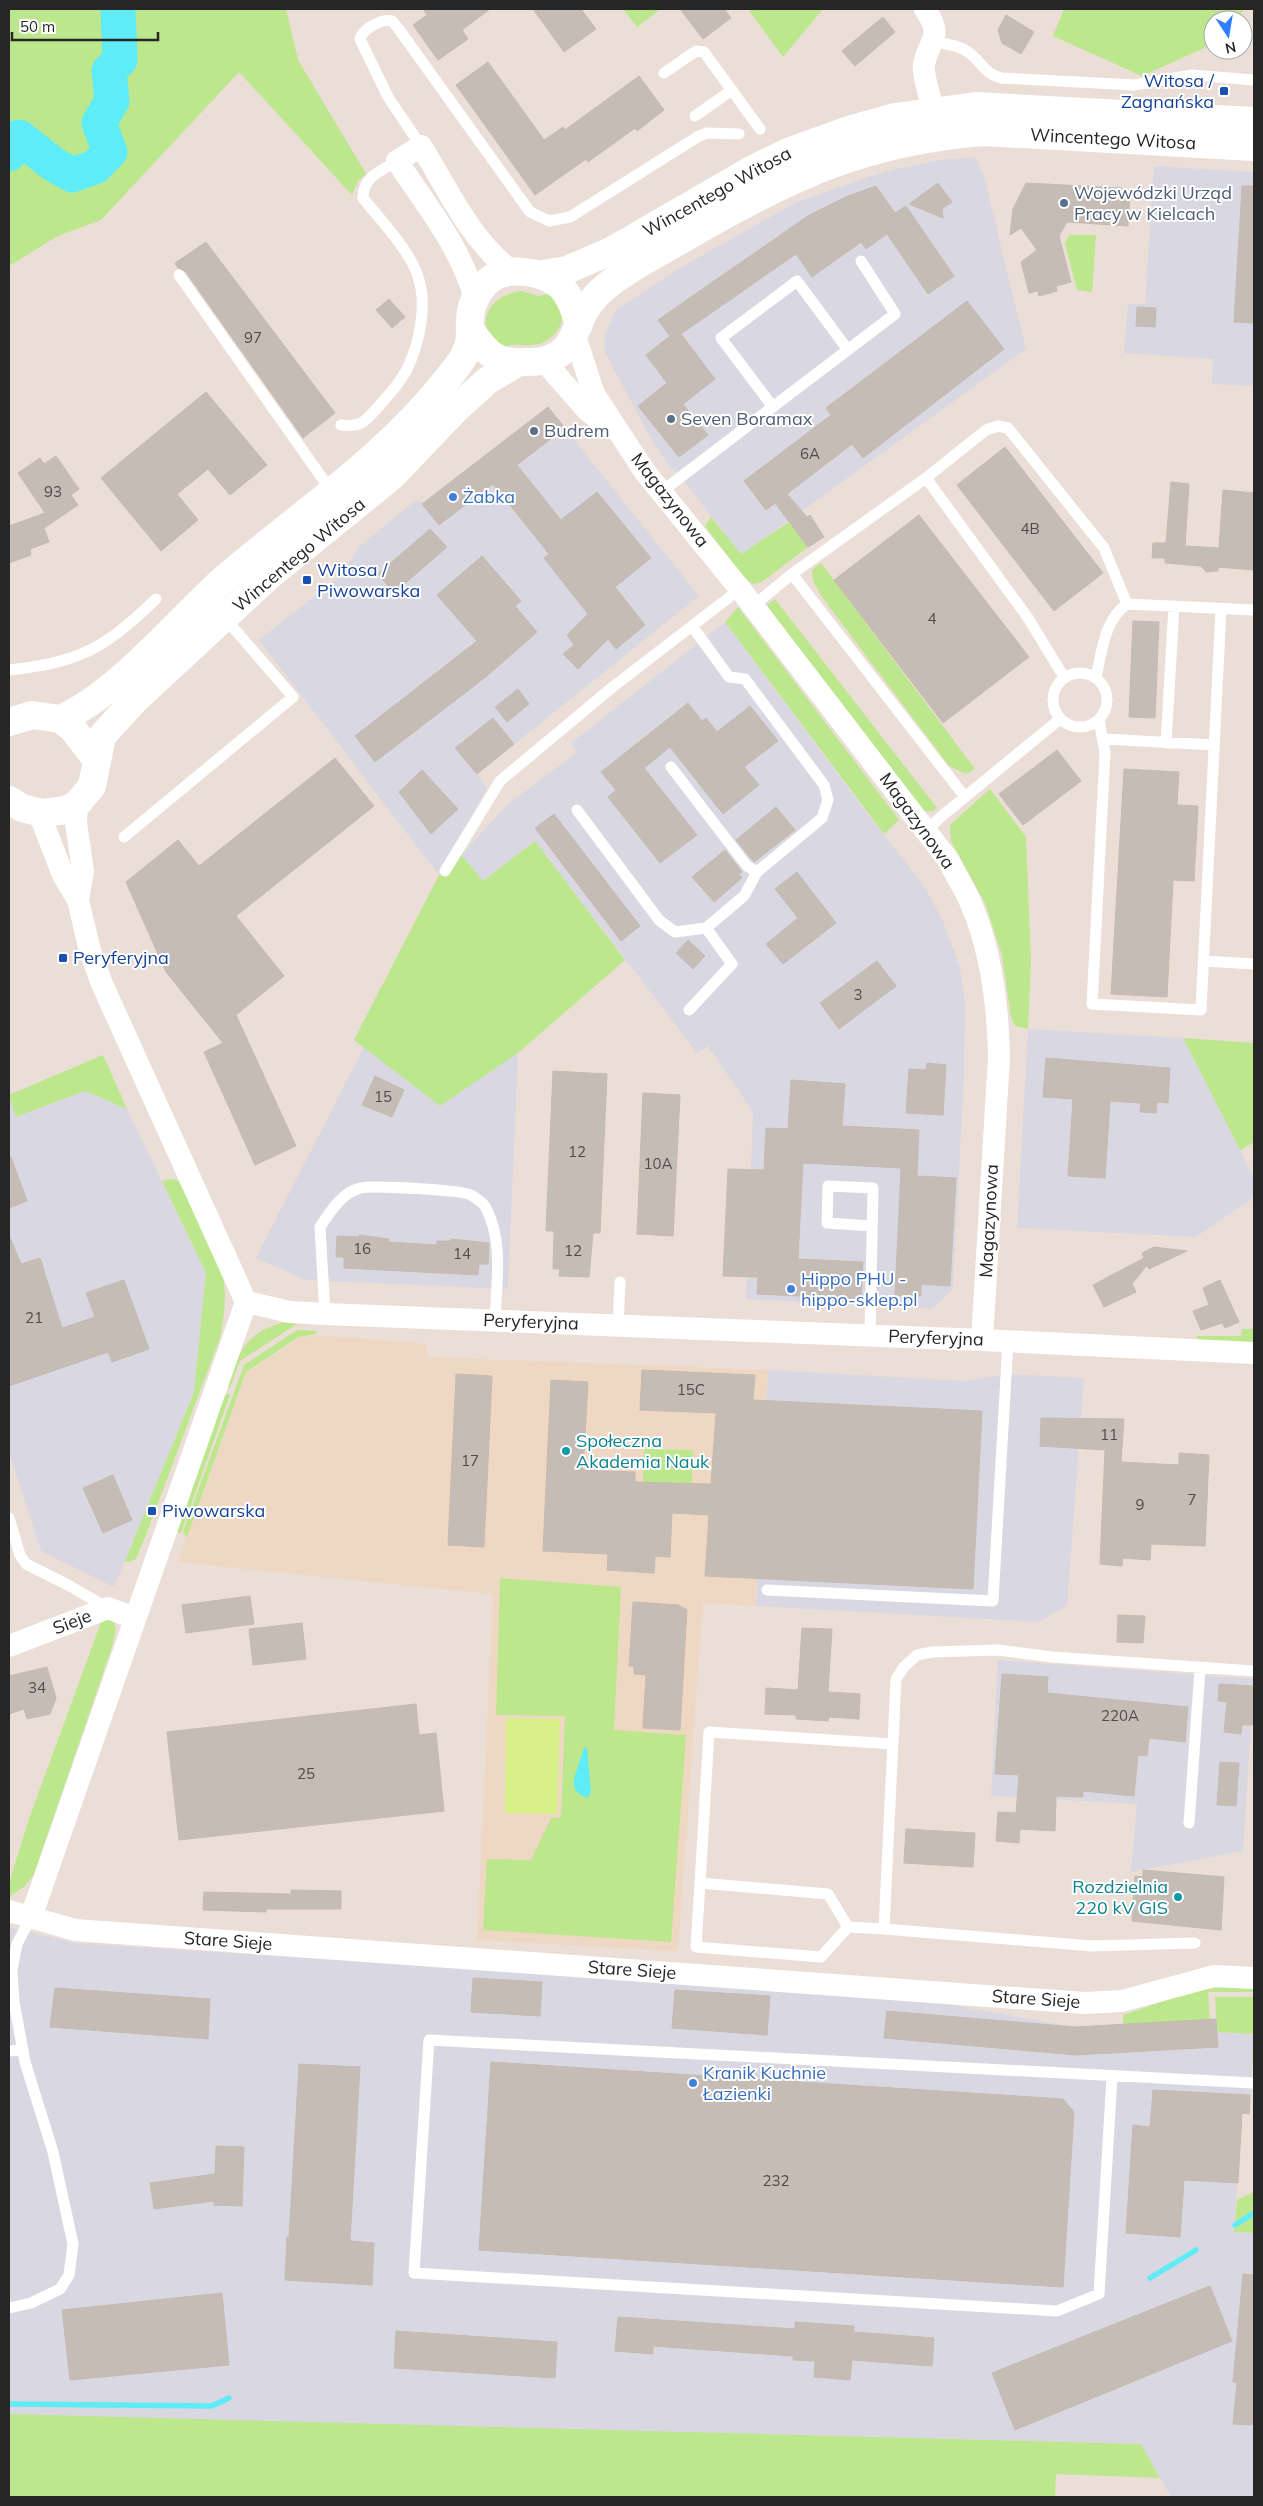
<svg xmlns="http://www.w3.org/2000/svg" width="1263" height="2506" viewBox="0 0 1263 2506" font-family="Mulish,sans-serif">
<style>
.industrial{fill:#d9d8e2}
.education{fill:#efd8c3}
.green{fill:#bde78d}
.pitch{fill:#d7ef87}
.water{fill:#5fecf7}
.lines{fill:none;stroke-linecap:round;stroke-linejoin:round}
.stream{stroke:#5fecf7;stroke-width:5.5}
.river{stroke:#5fecf7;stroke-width:35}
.building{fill:#c5bdb5;stroke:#c6bab0}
.service{stroke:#fff;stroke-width:11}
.minor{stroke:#fff;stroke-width:22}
.secondary{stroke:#fff;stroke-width:28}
.transit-dot{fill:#1a4fb4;stroke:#fff;stroke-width:2}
.service-dot{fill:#5c6f8a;stroke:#fff;stroke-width:2}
.shop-dot{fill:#3f7fe0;stroke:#fff;stroke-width:2}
.culture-dot{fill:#0f9aa8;stroke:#fff;stroke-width:2}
.labels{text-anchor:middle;stroke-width:4;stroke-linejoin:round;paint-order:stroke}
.number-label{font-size:15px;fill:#4e4c4a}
.transit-label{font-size:18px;fill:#164399;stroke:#fff;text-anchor:start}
.street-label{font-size:18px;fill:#262626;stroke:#fff}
.service-label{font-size:18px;fill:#4e5e75;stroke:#fff;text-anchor:start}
.shop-label{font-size:18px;fill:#366cbe;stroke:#fff;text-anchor:start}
.culture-label{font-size:18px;fill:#0d838f;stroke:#fff;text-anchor:start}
</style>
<rect width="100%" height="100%" fill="#ebded6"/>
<path class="industrial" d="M976,157l9,24 41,168 -285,206 -60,-78 -12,-11 -17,-25 -45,-85 -3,-10 2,-13 9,-22 63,-42 117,-66 70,-25 27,-8 48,-10z
M1154,166l100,6v214l-42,-2 1,-25 -89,-6 4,-49h17z
M548,407l151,189 -222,178 10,15 -49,85 -179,-234 80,-63 21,-31 56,-46 7,3z
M725,622l138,186 61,78 19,35 17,47 5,33 -1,74 -11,214 -20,20 -187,-10 7,-187 -45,-66 -11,7 -162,-212 -52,40 -22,-26 46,-50 70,-53 -6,-9z
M1028,1029l155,9 71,140v19l-58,40 -179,-9z
M364,1047l76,58 78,-52 -10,236 -202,-9 -50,-22z
M85,1091l42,18 79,164 -12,119 -80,195 -73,-36 -32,-99v-356l8,21z
M768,1370l198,11 40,-7 78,4 -17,228 -29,16 -282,-16z
M998,1660l256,19 -11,172 -112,21 6,-68 -146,-8z
M9,1927l66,16 739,48 127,12 134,24 142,-8v13l37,2 -5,80 -7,-1 -8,119 20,1v264h-83l-30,-53 -1132,-29z"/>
<path class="education" d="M317,1335l109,9 2,13 340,13 -12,236 -53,-3 -25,348 -201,-11 16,-346 -315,-32 68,-189 55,-35z"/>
<path class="green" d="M9,9h277l12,51 68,114 -8,7 -6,14 -113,-123 -138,148 -43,16 -49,30z
M623,9h38l-24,18z
M748,9h75l-40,48z
M1064,9h180l-7,11h-24v24l-71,32 -89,-40z
M1069,235h27l-4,57 -15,-2 -12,-46z
M522,291l16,5 15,-3c3,7 8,15 9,22 1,15 -14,28 -28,30 -13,2 -21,-4 -34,5 -4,-6 -11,-13 -13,-20 -6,-23 16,-38 35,-39z
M711,517l30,37 48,-32 19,25 -46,35 -9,2 -9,-6 -39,-52z
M821,563l154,206 -9,5 -17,-8 -127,-169 -9,-16 -1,-11z
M775,599l162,209 -5,3h-9l-154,-197 -2,-9z
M738,607l161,213 -15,14 -159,-212z
M990,789l36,48 5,125 -3,67 -13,-3 -4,-9 -9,-62 -17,-52 -34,-62 -1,-16z
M535,841l90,119 -107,93 -78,53 -86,-66 100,-194 29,35z
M1183,1038l71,5v99l-14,8z
M103,1055l24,54 -42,-18 -69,26 -7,-22z
M170,1179l7,1 6,7 40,89c4,21 1,41 -3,62l-74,197 -10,24 -7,3 -4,-1 69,-169 12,-119 -44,-92z
M286,1322l28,3 -17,-1 -57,37 -10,27 -4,-2c13,-34 20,-55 60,-64z
M1242,1329h12v17l-56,-6 -2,-4h45z
M297,1330l20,1 -1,3 -17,3 -53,35 -59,165 -4,-4 1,-4 60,-164z
M228,1394l2,1 -49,138 -3,-1 -1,-4 46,-133z
M644,1449l49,1 -1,33 -49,-1z
M500,1578l121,9 -7,143 72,5 -15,207 -188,-12 4,-71 44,1 20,-42 10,-1 4,-101 -69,-1z
M104,1614l9,5 3,11 -4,17 -78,227 -9,12 -16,11v-14l20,-64z
M1221,1987l33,2v3h-46l2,28 -87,5v-10l68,-23z
M1215,1997h39v67l-2,1 2,-31 -37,-2z
M1254,2192v41l-20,-1 3,-32z
M9,2414l1132,30 19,34 -104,-4 -1,23h-1046z"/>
<path class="pitch" d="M506,1718l54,1 -3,95 -52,-1z"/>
<path class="water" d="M587,1747l4,44 -3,7 -9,-4 -5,-7v-9l10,-30z"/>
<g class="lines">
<path class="stream" d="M1235,2225l19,-12
M1150,2278l46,-28
M9,2404l203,2 17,-8"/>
<path class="river" d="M9,154l10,-17 34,27 19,11 23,-8 15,-15 -11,-29 13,-22 -3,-30 11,-11 -2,-51"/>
</g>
<path class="building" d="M423,9h67l-28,21 6,9 -30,21 -25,-35 14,-10z
M533,9h48l15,20 -32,23z
M680,9h44l7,9 -28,21z
M1006,15l28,17 -13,22 -19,-11 -4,-13z
M883,17l12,15 -40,34 -13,-15z
M488,62l56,78 19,-13 2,3 74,-54 25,34 -27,21 -2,-3 -47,34 -2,-3 -51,36 -79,-110z
M938,183l14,19 -10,7 1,9 -34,-14z
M1026,183l95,5 7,4 2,6 -2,28 -61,-4 -8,14 12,46 -15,4 1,5 -18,5 -1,-5 -9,2 -8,-31 16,-12 -16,-22 -11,7 3,-26z
M876,186l19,27 11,-7 48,70 -26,18 -41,-60 -21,15 -5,-7 -49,35 -16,-23 -115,80 34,45 -32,25 25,31 -29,22 -41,-51 29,-23 -21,-28 24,-19 -12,-16 151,-105 39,-19z
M1242,186h12v137l-20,-1z
M206,242l129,171 -32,25 -118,-167 -7,-3 -3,-5z
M389,299l16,18 -13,11 -16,-18z
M967,301l37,48 -141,109 -11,-14 -65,50 20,23 3,-2 14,22 -16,10 -33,-44 -9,7 -22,-29 87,-66 -5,-7z
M1137,307l19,1 -1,19 -19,-1z
M206,392l61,73 -37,30 -22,-26 -31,25 21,26 -37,31 -60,-73z
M548,407l17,21 -48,37 44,55 36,-28 54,66 -36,29 30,38 -29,24 -8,-10 -30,30 -15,-15 11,-9 -7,-10 21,-21 -44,-56 5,-4 -56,-70 -54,41 -17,-21z
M1005,447l98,126 -49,38 -97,-126z
M56,456l23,33 -8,6 7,10 -34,23 5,14 -19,7 1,6 -22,8v-37l36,-13 -27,-40 22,-15 4,6z
M1171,482l18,2 -4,62 34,2 4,-58 31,3v77l-36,-3v4l-12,1 -5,-6 -36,-3v-5h-13l1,-15h13z
M919,515l110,142 -86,66 -109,-143z
M430,529l17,18 -53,46 -16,-19z
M482,556l39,45 -6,5 22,26 -50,44 -112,86 -20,-26 122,-95 -40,-46z
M1133,621l26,1 -4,96 -26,-1z
M518,689l11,15 -22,18 -12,-15z
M688,703l14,18 4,-3 11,14 33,-26 28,35 -34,26 15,18 -36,29 -53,-67 -26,21 53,67 -37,28 -52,-66 8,-7 -15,-18z
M493,718l21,26 -37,30 -22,-26z
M1057,750l24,31 -58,44 -24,-31z
M335,758l39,48 -138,110 48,60 -48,39 60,131 -41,19 -51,-113 19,-9 -57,-71 -40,-90 52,-42 21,26z
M1124,769l55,3 -2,33 21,1 -4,75 -21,-1 -6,117 -56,-3z
M422,770l36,39 -27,25 -32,-42z
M776,807l19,23 -41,32 -18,-22z
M554,814l86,112 -19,15 -86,-113z
M725,850l17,22 -3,2 3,4 -28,24 -22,-25z
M797,872l39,51 -53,41 -17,-20 32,-26 -23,-29z
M688,940l17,16 -12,13 -17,-16z
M877,961l19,25 -57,43 -19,-26z
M1046,1058l124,10 -2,35 -11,-1 -1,11 -16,-1 1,-9 -31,-2 -5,77 -37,-2 5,-77 -30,-2z
M927,1063l19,2 -3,50 -37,-2 3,-44 17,1z
M553,1071l54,3 -7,159h-7l-4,44 -30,-1 1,-7h-7l1,-38h-8z
M375,1076l29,14 -12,27 -30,-12z
M791,1080l54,4 -3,42 77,4 -2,46 39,2 -6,108 -29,-2v12l-26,-1 6,-127 -98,-5 -5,96 65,3 -2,37 -104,-5 1,-17 -35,-1 5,-107 36,1 2,-42 22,1z
M643,1093l37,2 -7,141 -36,-2z
M9,1157h2l16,44 -18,7z
M9,1235l12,29 19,-6 22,70 33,-11 -9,-24 38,-13 25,69 -37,13 -4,-10 -99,34z
M359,1235l30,4 -1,3 49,3v-4h14v-2l38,4 -1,21h-9l-1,11 -134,-7v-11h-8l1,-21 22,1z
M1154,1247l33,4 -38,18 -2,-4 -15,19 4,8 -32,15 -11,-22 51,-27 -2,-5z
M1220,1280l19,42 -14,6 -3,-5 -21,7 -8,-19 16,-6 -6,-17z
M642,1370l113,5 -2,25 229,11 -9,178 -268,-13 4,-61 -37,-2 -2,44 -15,-1 -1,17 -47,-3 1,-16 -65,-3 8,-171 37,2 -5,88 52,2v10l76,2 5,-71 -76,-3z
M456,1374l36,2 -8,171 -36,-2z
M1041,1418l83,1 -3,43 58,3v-12l30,2 -4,91 -54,-2 -1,16 -27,-2 -1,8 -22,-2 5,-114 -65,-4z
M113,1475l19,45 -29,13 -20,-45z
M250,1596l4,28 -68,9 -4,-28z
M633,1602l45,3 9,5 -7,120 -37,-2 3,-53 -12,-1v-8h-5z
M1118,1615l27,1 -2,27 -26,-1z
M302,1623l4,36 -53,6 -4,-36z
M802,1628l30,1 -4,63 32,2 -1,25 -30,-2 -1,4 -32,-2v-4l-31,-1 1,-26 32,2z
M47,1667l9,31 -6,16 -23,5 -3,-10 -15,5v-38z
M1002,1674l46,3 -1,16 141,14 -3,35 -36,-4 -2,18 -9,-1 -4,41 -51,-5v6l-27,-1 -1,35 -35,-2 -1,14 -23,-2 2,-29 18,1 3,-38 -24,-1z
M1219,1684l35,2v39h-12l-1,9 -17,-2 3,-30 -9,-1z
M416,1704l3,31 17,-2 8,78 -265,29 -12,-108z
M1220,1762l19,1 -3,43 -19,-1z
M906,1829l69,4 -2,34 -69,-4z
M1143,1870l81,7 -3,53 -89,-9 3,-45 8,1z
M291,1890l50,1v18h-75v3l-63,-2 1,-18 87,2z
M473,1978l69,4 -2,34 -69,-4z
M55,1988l155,11 -2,40 -158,-12z
M675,1990l95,6 -3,39 -95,-7z
M887,2011l188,16 141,-8 2,28 -142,8 -192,-17z
M491,2062l572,37 11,13 -11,175 -584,-37z
M299,2064l61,3 -10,174 24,2 -2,42 -87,-5 2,-43 2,1z
M1153,2090l97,5 -1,19 -7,-1 -4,70 -54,-3 -4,57 -54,-4 7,-108 17,2z
M216,2146l28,1 -2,59 -28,-1v-4l-60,8 -4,-26 65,-9z
M1243,2274l11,1v126l-2,24 -19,-1 4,-41 -4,-1z
M1210,2286l22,55 -217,89 -23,-57z
M222,2293l7,72 -159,15 -8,-70z
M618,2317l177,12v-7l59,4v6l80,6 -2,28 -80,-6 -2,20 -36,-3 1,-16 -22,-1v-4l-140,-10v8l-38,-3z
M396,2331l161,11 -2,36 -161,-10z"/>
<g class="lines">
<path class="service" d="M934,42c11,2 25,3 34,10 13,9 17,23 34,26l132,7 58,-10 62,5
M664,73l32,-22 8,1 56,77
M695,116l37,-26
M421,146l-33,-49 -28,-58c2,-10 23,-21 32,-18l6,7 132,184 19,9 21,-4 129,-81 8,-3 32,1
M179,275l153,217
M773,407l-52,-69 76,-57 51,69
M341,425c21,3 25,-5 38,-19 10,-11 21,-23 28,-37 12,-24 20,-62 12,-89 -7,-28 -38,-59 -56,-82 0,-22 17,-26 34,-37
M926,478l60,-48 12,-4 10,2 96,120 23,56
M661,492l234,-178 -34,-53
M792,574l173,223
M753,606l39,-32 134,-96 102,140 36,59
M9,670c71,-8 95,-21 147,-71
M1053 700a27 27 0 1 1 54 0a27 27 0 1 1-54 0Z
M1096,677c6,-25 8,-57 31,-73l127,6
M1099,720l6,33 -13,251 109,6 20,-401
M1104,739l110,6
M1166,743l8,-137
M671,767l76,99 10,6
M577,810l82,110 16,12 31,-4 38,-32 13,-24 65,-54 6,-18 -4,-15 -79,-106 -16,-2 -37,-51
M926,831l17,-16 117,-96
M124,837l169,-140 -69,-80
M445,871l55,-90 114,-95 126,-97
M1204,961l50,3
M689,1010l43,-46 -26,-36
M325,1314l-5,-87c10,-15 22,-35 41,-39 11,-3 101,2 110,7 5,3 13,8 15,13 18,34 10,76 9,113
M618,1326l2,-44
M870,1336l3,-148 -45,-2 -1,37 45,3
M9,1518l11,37 6,9 42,21 40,23
M767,1590l226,11 15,-260
M1189,1823l11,-154
M700,1883l-4,64 125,10 27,-30
M884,1929l-36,-2 -20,-33 -128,-11 9,-151 184,12
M1195,1943l-103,3 -208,-17 12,-250 8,-12 13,-12 15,-3 66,-2 54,7 202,14
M9,2051l14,-1
M1112,2077l-13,217 -42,17 -643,-38 15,-233 825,43
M9,2308l22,-5 29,-14 9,-14 4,-31 -20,-92 -28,-90 -11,-60 -2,-32 5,-26 14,-27"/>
<path class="minor" d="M925,9c19,29 5,28 -1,55 -2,10 7,35 9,46
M475,299c-14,-52 -49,-94 -78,-138l24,-15c27,43 50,96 92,126
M575,336l19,58 51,78 95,117 209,272c7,15 17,30 23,45 20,48 26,100 27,151l-17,283
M544,361l43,49 22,18
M77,804l-1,19 7,48 -5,29 12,51 12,33 144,318
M34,812l7,6 22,57 15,25
M246,1302l44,10 35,2 657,26 272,13
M9,1646l99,-38 26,10
M9,1911l66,19 1010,73 37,-2 92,-25 40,2
M31,1917l215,-615"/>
<path class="secondary" d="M543,274l24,-4 44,-19 140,-81 37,-18 64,-23 43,-12 81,-11 278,15
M470,329c17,25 26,35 57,33 7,0 13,0 19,-2 29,-9 27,-30 40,-51 6,-10 14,-18 23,-25 26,-20 56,-34 84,-51 99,-57 174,-92 290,-101l271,15
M60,719c58,-25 115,-96 163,-139 76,-66 162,-121 225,-202 8,-10 18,-21 21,-35 2,-7 0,-15 1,-22 0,-18 11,-39 28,-46 11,-5 23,-4 34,-2 31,6 39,23 47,52
M9,722l23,-7 28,4 13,10 23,30
M9,800l13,8 20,5 24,-3 11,-6 15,-18 10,-50 33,-36 134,-124 122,-99 65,-68 31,-28 30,-18"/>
</g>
<g class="transit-dot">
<rect x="1219" y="86" width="10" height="10" rx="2.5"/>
<rect x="302" y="575" width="10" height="10" rx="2.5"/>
<rect x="58" y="953" width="10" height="10" rx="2.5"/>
<rect x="147" y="1506" width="10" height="10" rx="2.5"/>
</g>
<g class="service-dot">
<circle cx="1064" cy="203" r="5"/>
<circle cx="671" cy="419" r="5"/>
<circle cx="534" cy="431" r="5"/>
</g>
<g class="shop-dot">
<circle cx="453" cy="497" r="5"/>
<circle cx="791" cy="1289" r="5"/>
<circle cx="693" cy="2083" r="5"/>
</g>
<g class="culture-dot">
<circle cx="566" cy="1451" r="5"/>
<circle cx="1178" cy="1897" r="5"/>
</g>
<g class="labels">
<g class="number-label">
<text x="253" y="343">97</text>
<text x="810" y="459">6A</text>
<text x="53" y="497">93</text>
<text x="1030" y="534">4B</text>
<text x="932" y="624">4</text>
<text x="858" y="1000">3</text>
<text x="383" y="1102">15</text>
<text x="577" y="1157">12</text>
<text x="658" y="1169">10A</text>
<text x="362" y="1254">16</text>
<text x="573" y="1256">12</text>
<text x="462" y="1259">14</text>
<text x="34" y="1323">21</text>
<text x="691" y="1395">15C</text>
<text x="1109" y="1440">11</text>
<text x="470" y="1466">17</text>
<text x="1192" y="1505">7</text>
<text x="1140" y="1510">9</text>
<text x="37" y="1693">34</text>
<text x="1120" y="1721">220A</text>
<text x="306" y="1779">25</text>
<text x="776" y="2186">232</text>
</g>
<g class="transit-label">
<text x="1214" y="87" text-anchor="end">Witosa /<tspan x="1214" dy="21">Zagnańska</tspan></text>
<text x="317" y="576">Witosa /<tspan x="317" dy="21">Piwowarska</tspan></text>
<text x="73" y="964">Peryferyjna</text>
<text x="162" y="1517">Piwowarska</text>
</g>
<g class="street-label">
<text transform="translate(1113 139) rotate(3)" y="6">Wincentego Witosa</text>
<text transform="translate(717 192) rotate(-29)" y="6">Wincentego Witosa</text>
<text transform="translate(670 500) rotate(52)" y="6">Magazynowa</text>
<text transform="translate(299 555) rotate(-40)" y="6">Wincentego Witosa</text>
<text transform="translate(917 821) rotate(54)" y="6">Magazynowa</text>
<text transform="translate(989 1221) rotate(-87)" y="6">Magazynowa</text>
<text transform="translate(531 1322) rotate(2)" y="6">Peryferyjna</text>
<text transform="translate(936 1338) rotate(2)" y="6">Peryferyjna</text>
<text transform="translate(72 1622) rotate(-21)" y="6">Sieje</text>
<text transform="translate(228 1941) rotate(4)" y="6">Stare Sieje</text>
<text transform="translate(632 1970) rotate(4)" y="6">Stare Sieje</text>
<text transform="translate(1036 1999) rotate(4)" y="6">Stare Sieje</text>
</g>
<g class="service-label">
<text x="1074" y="199">Wojewódzki Urząd<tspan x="1074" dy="21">Pracy w Kielcach</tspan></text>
<text x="681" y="425">Seven Boramax</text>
<text x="544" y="437">Budrem</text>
</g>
<g class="shop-label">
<text x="463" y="503">Żabka</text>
<text x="801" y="1285">Hippo PHU -<tspan x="801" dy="21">hippo-sklep.pl</tspan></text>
<text x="703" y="2079">Kranik Kuchnie<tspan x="703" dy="21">Łazienki</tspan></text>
</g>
<g class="culture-label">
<text x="576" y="1447">Społeczna<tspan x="576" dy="21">Akademia Nauk</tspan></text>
<text x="1168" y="1893" text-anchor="end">Rozdzielnia<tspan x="1168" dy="21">220 kV GIS</tspan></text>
</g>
</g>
<rect width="1263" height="2506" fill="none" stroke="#262626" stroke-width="20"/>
<g transform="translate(1228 35) rotate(168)"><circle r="24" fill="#ffffff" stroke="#a8a8a8"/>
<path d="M0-4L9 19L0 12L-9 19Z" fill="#2f7eff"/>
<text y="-8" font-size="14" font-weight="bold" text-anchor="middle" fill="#262626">N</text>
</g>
<path d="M12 32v8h146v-8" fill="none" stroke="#262626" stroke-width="2.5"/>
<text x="20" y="32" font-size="15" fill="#262626" stroke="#ffffff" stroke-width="4" paint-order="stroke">50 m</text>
</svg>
